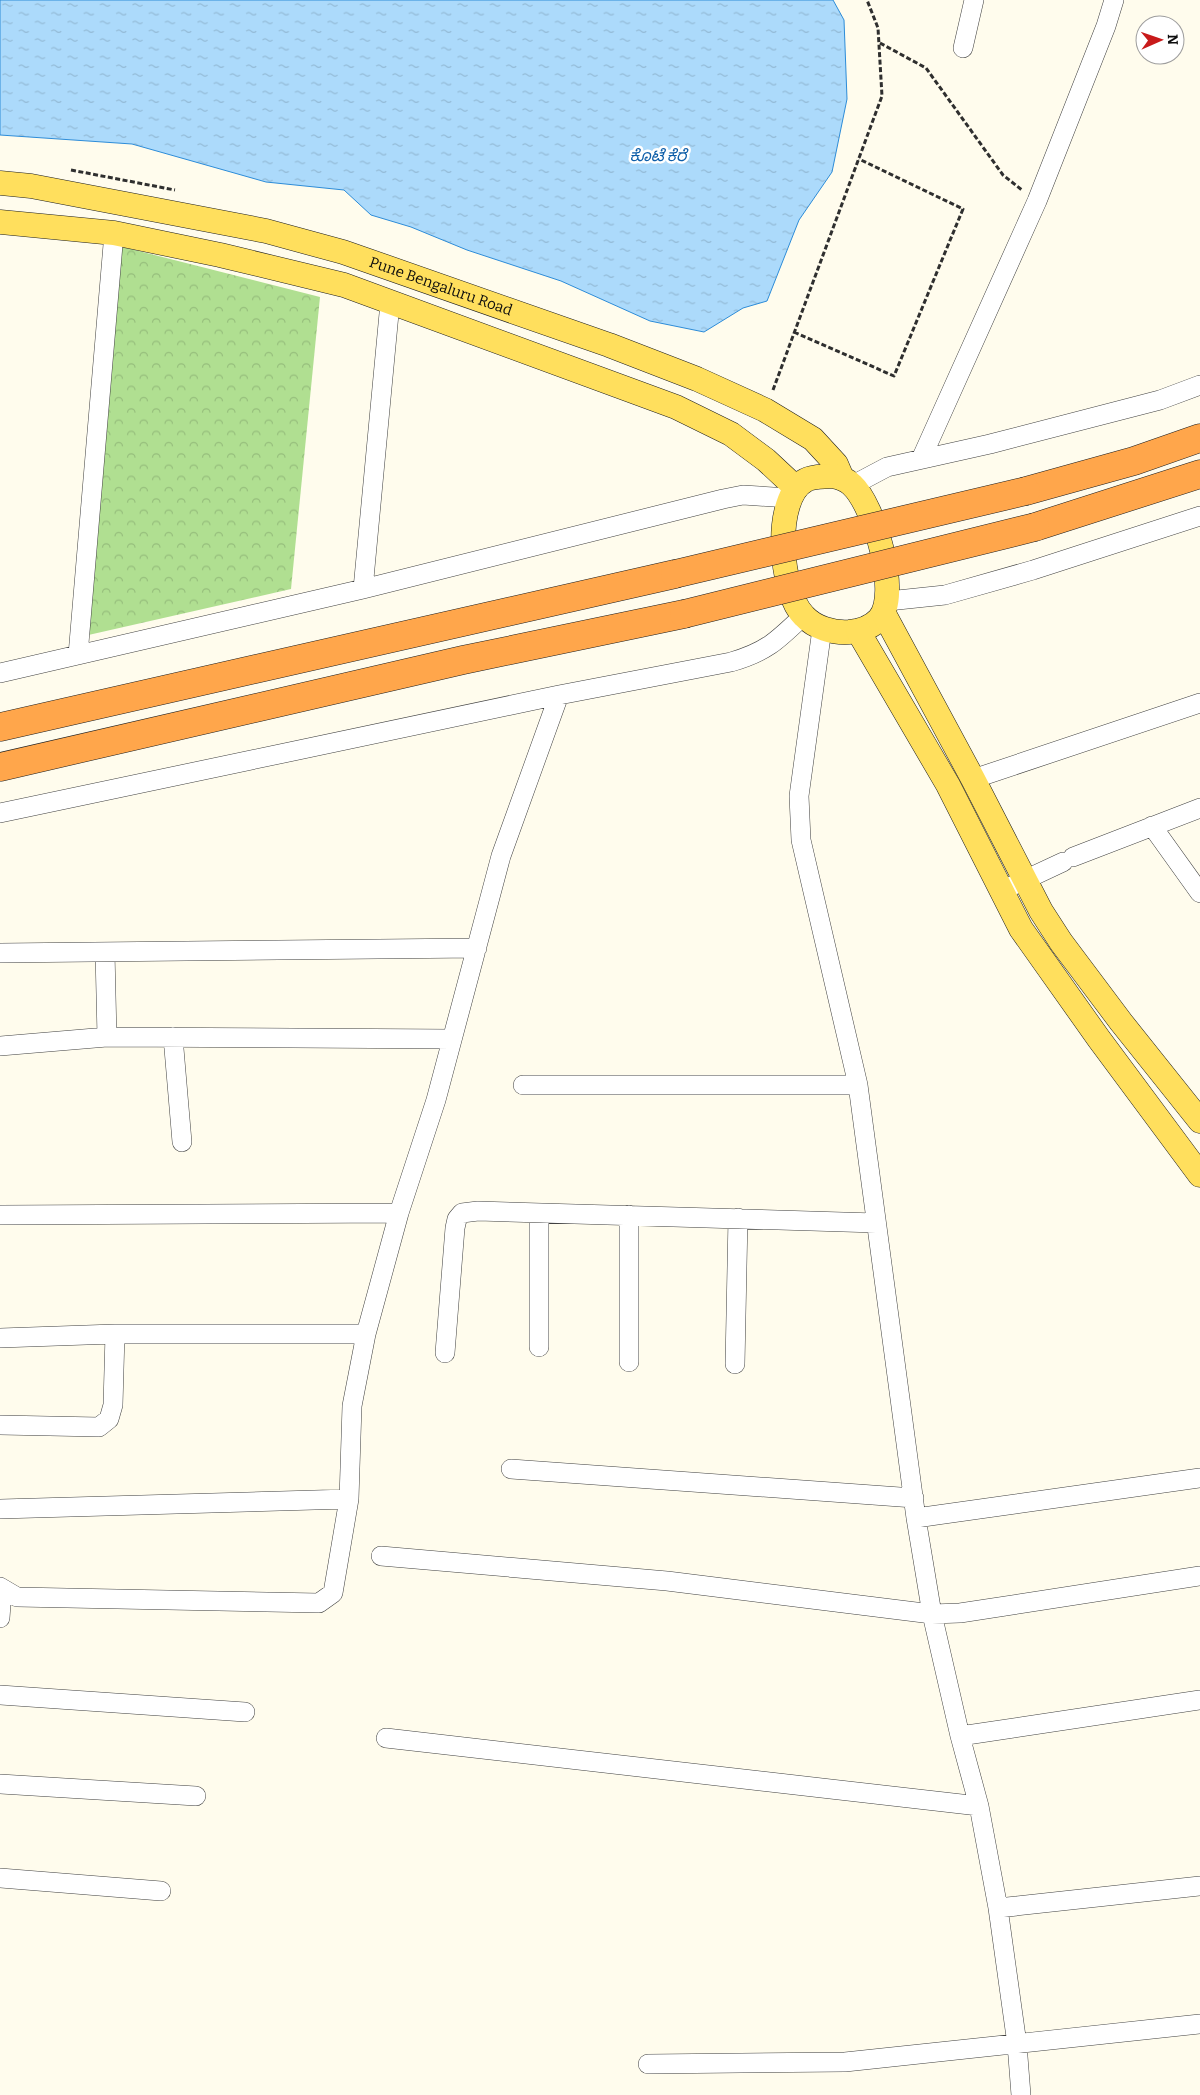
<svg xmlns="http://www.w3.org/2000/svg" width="1200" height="2095" viewBox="0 0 1200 2095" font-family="Bitter,'Noto Sans Kannada',serif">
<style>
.forest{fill:url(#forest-crowns)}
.water{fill:url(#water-ripples);stroke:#2d8cd8}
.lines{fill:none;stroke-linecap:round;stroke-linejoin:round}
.minor-casing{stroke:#404040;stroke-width:20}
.major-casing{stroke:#1e1e1e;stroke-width:25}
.highway-casing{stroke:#1e1e1e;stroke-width:29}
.path{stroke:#2f2f2f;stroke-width:3;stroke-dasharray:5 2.5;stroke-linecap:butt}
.minor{stroke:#fff;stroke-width:19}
.major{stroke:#ffdf5d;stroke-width:24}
.highway{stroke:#ffa64b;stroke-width:28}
.highway-bridge-casing{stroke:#1e1e1e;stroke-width:29;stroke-linecap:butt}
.highway-bridge{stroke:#ffa64b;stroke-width:28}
.labels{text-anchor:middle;stroke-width:5;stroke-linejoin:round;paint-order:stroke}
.street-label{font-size:15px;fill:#0d0d0d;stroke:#fff}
.water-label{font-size:16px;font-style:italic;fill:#0c5da8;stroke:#fff}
</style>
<defs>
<pattern id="forest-crowns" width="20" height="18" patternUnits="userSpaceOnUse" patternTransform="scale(1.25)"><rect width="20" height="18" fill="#b0df91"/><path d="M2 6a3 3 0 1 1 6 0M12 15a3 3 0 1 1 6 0" fill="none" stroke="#96be7c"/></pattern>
<pattern id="water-ripples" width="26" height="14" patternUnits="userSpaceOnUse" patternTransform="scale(1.25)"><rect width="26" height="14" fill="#acdafb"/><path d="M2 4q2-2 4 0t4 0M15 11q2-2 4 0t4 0" fill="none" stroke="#93bad6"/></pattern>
</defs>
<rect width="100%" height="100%" fill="#fffced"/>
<path class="forest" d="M119,246l201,51 -29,292 -207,47z"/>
<path class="water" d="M0,0h833l11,20 3,79 -15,73 -33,48 -32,81 -24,7 -39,24 -54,-11 -89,-40 -94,-31 -56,-23 -40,-12 -27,-25 -78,-8 -134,-38 -132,-9z"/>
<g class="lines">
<g class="minor-casing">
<path id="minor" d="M963,48l11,-48
M922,457l115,-256 69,-175 8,-26
M853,485l34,-18 103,-23 170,-44 40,-15
M363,589l27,-286
M888,601l57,-6 88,-25 167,-54
M822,629l-23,167 2,44 57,245 58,433 16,96 28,122 19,70 19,102 19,136 4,51
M78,655l36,-422
M0,673l363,-84 360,-90 20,-4 46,3
M973,779l227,-76
M0,813l559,-118 172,-33c35,-10 46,-21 72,-46
M1152,826l48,67
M1073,857l127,-49
M1001,891l62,-29
M105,952l2,85
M0,953l477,-5
M173,1037l9,105
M0,1046l107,-9 345,2
M523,1085h335
M539,1213v134
M0,1215l399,-2
M0,1338l115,-4h251
M445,1353l10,-125 2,-9 5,-6 16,-2 398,12
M629,1362v-147
M735,1364l3,-146
M0,1425l99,2 10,-8 4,-14 2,-71
M511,1469l403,29
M0,1509l349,-10
M916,1518l284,-40
M381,1556l286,25 265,33 28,-1 240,-37
M0,1587l17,10 302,6 14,-10 16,-94 3,-93 14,-72 33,-121 37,-113 65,-244 58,-161
M0,1618l2,-28
M0,1695l245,17
M960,1736l240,-36
M386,1738l593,68
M0,1784l196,12
M0,1878l161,13
M998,1908l202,-22
M648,2064l197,-2 355,-38"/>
</g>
<g class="major-casing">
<g id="major">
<path id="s1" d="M0,183l31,3 235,45 77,21 266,93 88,34 68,31 48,29 23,25 6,14"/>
<path d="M0,222l114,11 106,22 124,30 332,122 55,27 35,26 30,28"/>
<path d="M832,476c8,1 14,3 20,9 22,20 49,110 27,134 -8,9 -19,12 -30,13 -16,1 -34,-4 -45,-16 -24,-23 -32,-119 2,-136 7,-4 18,-3 26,-4z"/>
<path d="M884,614l89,165 68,132 20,31 60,80 79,99"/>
<path d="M858,631l90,154 73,144 78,110 101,136"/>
</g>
</g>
<g class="highway-casing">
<path id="highway" d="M1026,491l108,-30 66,-23
M1035,527l165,-53
M0,727l675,-153
M0,767l463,-107 221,-46"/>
</g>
<path class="path" d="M880,43l46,25 77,107 19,15
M71,170l104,20
M794,332l100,44 69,-167 -104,-50
M773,390l109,-294 -4,-68 -11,-28"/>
<use href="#minor" class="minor"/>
<use href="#major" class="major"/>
<use href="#highway" class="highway"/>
<g class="highway-bridge-casing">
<path id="highway-bridge" d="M675,574l351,-83
M684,614l351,-87"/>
</g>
<use href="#highway-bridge" class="highway-bridge"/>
</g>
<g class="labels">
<g class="street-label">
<text dy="5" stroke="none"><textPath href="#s1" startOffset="454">Pune Bengaluru Road</textPath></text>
</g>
<g class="water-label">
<text x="658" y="161">ಕೊಟೆ ಕೆರೆ</text>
</g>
</g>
<g transform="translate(1160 40) rotate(88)"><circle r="24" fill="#ffffff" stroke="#9e9e9e"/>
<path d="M0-4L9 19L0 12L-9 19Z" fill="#c81a1a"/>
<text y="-8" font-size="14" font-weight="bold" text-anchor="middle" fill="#0d0d0d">N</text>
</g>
</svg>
